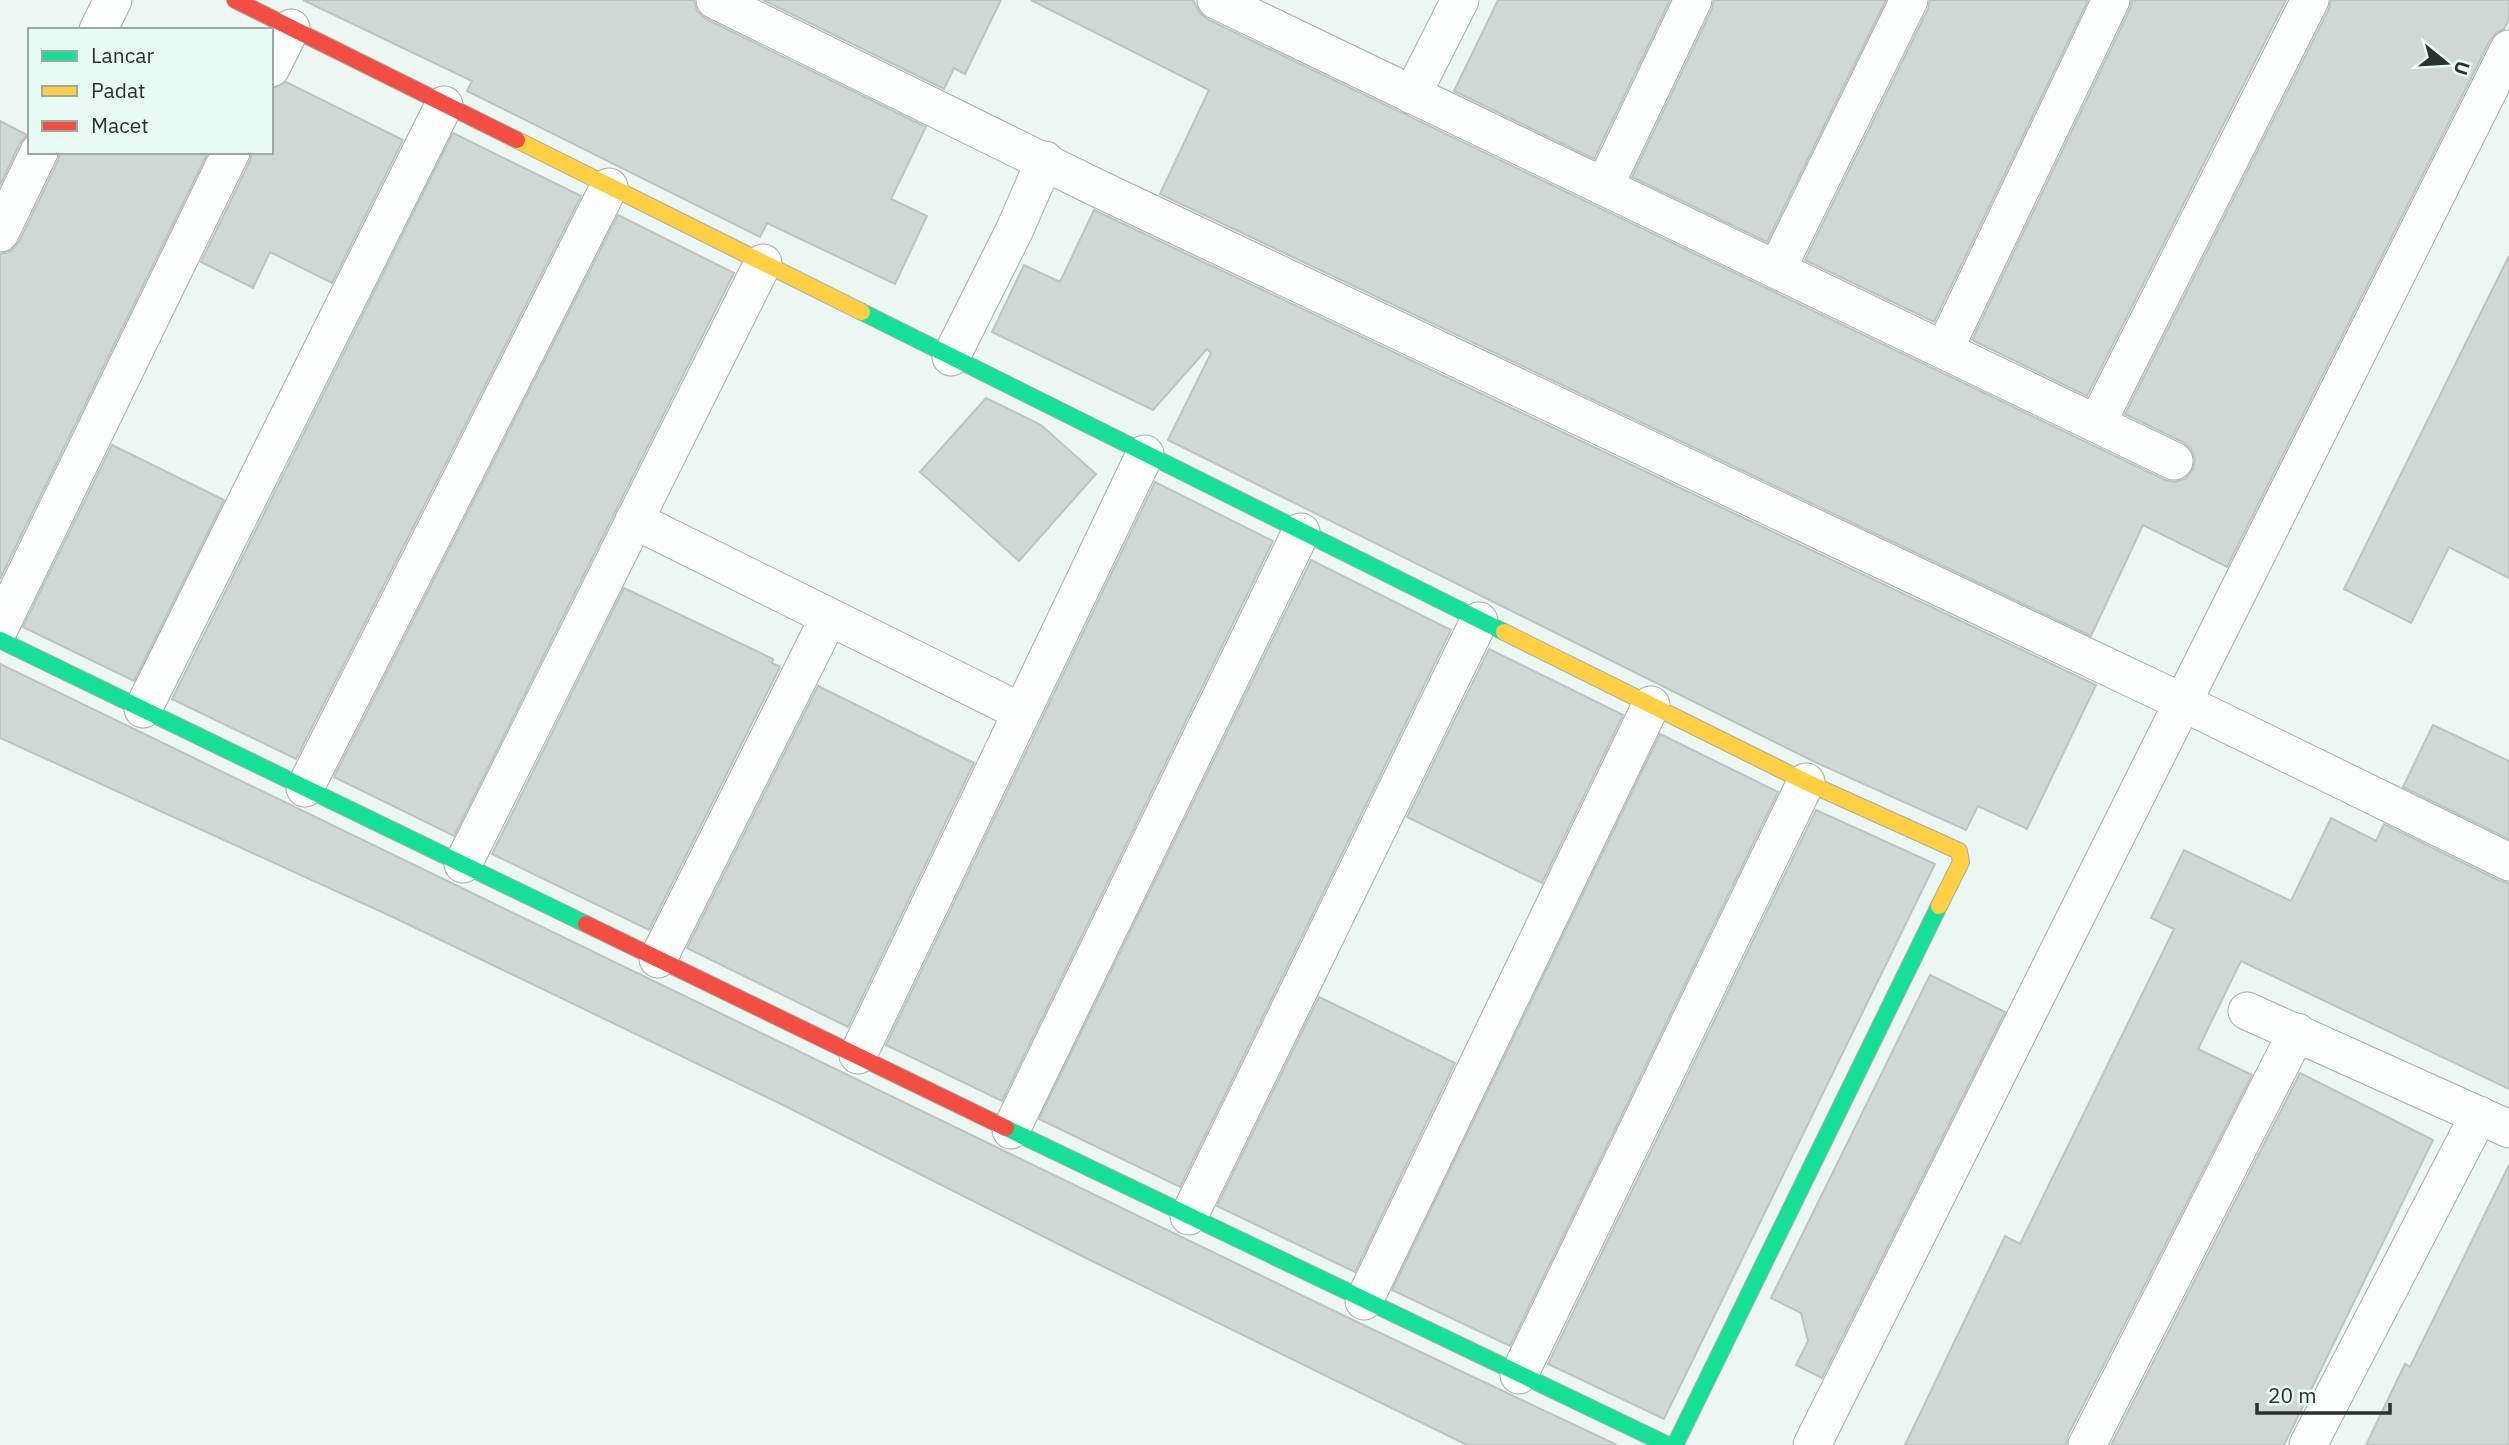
<svg xmlns="http://www.w3.org/2000/svg" width="2509" height="1445" viewBox="0 0 2509 1445" font-family="'IBM Plex Sans',sans-serif">
<style>
.building{fill:#d0d8d6;stroke:#bcc3c1;stroke-width:2}
.lines{fill:none;stroke-linecap:round;stroke-linejoin:round}
.street-casing{stroke:#a6adab;stroke-width:39}
.fast-casing{stroke:#a6adab;stroke-width:18}
.slow-casing{stroke:#a6adab;stroke-width:18}
.jam-casing{stroke:#a6adab;stroke-width:18}
.street{stroke:#fcfefd;stroke-width:37}
.fast{stroke:#16e098;stroke-width:16}
.slow{stroke:#ffcf43;stroke-width:16}
.jam{stroke:#f24e42;stroke-width:16}
</style>
<rect width="100%" height="100%" fill="#ecf6f3"/>
<path class="building" d="M303,0h391l3,11 9,8 220,108 -35,72 36,17 -32,68 -128,-61 -7,14 -293,-146 5,-10z
M763,0h238l-36,74 -11,-6 -10,21z
M1031,0h162l6,12 8,7 958,461 10,2 10,-3 8,-10 2,-10 -4,-10 -8,-7 -58,-28 204,-405 2,-9h178v20l-5,9 -7,3 -7,8 -263,527 -84,-42 -52,111 -931,-442 49,-104z
M1498,0h172l-76,159 -140,-68z
M1714,0h172l-119,242 -135,-65 80,-168z
M1930,0h158l-154,322 -129,-62 123,-251z
M2132,0h154l-199,396 -115,-56 158,-331z
M286,82l117,58 -71,143 -62,-31 -17,36 -52,-26 49,-101 2,-9h19v-63z
M0,121l27,14 -7,8 -20,42z
M453,133l128,63 -285,563 -124,-60z
M60,152h148l-208,427v-325l11,-3 8,-9 39,-81z
M1094,210l1002,475 -69,144 -49,-23 -12,24 -151,-68 -647,-322 43,-87 -4,-4 -54,61 -161,-78 32,-67 36,17z
M618,215l116,58 -280,563 -120,-59z
M2509,256v322l-60,-31 -38,76 -67,-34z
M986,398l55,27 55,49 -77,87 -99,-89z
M112,445l112,55 -90,181 -111,-54z
M1155,482l118,59 -271,560 -116,-56z
M1311,560l140,70 -271,557 -141,-68z
M624,588l149,71 -1,4 8,4 -131,263 -157,-76z
M1489,649l134,66 -81,168 -135,-66z
M0,664l1355,657 262,124h-150l-381,-187 -303,-153 -388,-187 -395,-180z
M818,686l156,77 -126,264 -161,-79z
M2433,725l76,36v78l-106,-52z
M1660,734l118,58 -268,554 -118,-56z
M1816,810l119,54 -271,555 -116,-55z
M2331,818l45,23 8,-17 116,57 9,2v206l-268,-128 -43,88 54,26 -184,360 -2,10h-161l100,-209 15,8 154,-315 -23,-11 33,-68 107,51z
M1930,975l75,37 -183,366 -26,-13 12,-24 -7,-28 -30,-15z
M1319,997l136,66 -100,209 -138,-66z
M2300,1073l133,67 -149,305h-173z
M2509,1165v280h-143l39,-81 5,3z"/>
<g class="lines">
<g class="street-casing">
<path id="street" d="M715,0l380,187 1087,515 327,160
M1216,0l958,461
M98,30l15,-30
M271,68l20,-40
M1412,95l48,-95
M1604,187l89,-187
M0,233l39,-81
M1777,269l132,-269
M1944,350l167,-350
M951,357l64,-128 30,-69
M2097,423l213,-423
M634,520l387,192
M0,627l231,-475
M143,709l301,-604
M305,788l304,-601
M463,864l300,-601
M658,959l171,-342
M2247,1011l262,118
M858,1055l287,-601
M1011,1130l290,-598
M1189,1216l290,-595
M1364,1301l287,-596
M1519,1375l287,-593
M1812,1445l697,-1396
M2087,1445l210,-413
M2308,1445l171,-330"/>
</g>
<g class="fast-casing">
<path id="fast" d="M862,312l642,320
M0,640l586,284
M1006,1128l662,317
M1675,1445l264,-539"/>
</g>
<g class="slow-casing">
<path id="slow" d="M517,140l345,172
M1504,632l302,150 153,69 2,11 -22,44"/>
</g>
<g class="jam-casing">
<path id="jam" d="M235,0l282,140
M586,924l420,204"/>
</g>
<use href="#street" class="street"/>
<use href="#fast" class="fast"/>
<use href="#slow" class="slow"/>
<use href="#jam" class="jam"/>
</g>
<rect x="28" y="28" width="245" height="126" fill="#e8faf4" stroke="#9caaa5" stroke-width="2"/>
<rect x="42" y="51" width="35" height="10" fill="#16e098" stroke="#9caaa5" stroke-width="2"/>
<text x="91" y="63" font-size="21" fill="#2a312f">Lancar</text>
<rect x="42" y="86" width="35" height="10" fill="#ffcf43" stroke="#9caaa5" stroke-width="2"/>
<text x="91" y="98" font-size="21" fill="#2a312f">Padat</text>
<rect x="42" y="121" width="35" height="10" fill="#f24e42" stroke="#9caaa5" stroke-width="2"/>
<text x="91" y="133" font-size="21" fill="#2a312f">Macet</text>
<g transform="translate(2446 63) rotate(108)" stroke="#e8faf4" stroke-width="5" paint-order="stroke">
<path d="M0-5L12 26L0 18L-12 26Z" fill="#2a312f"/>
<text y="-10" font-size="19" font-weight="bold" text-anchor="middle" fill="#2a312f">U</text>
</g>
<path d="M2257 1403v10h133v-10" fill="none" stroke="#2a312f" stroke-width="3.5"/>
<text x="2268" y="1403" font-size="21" fill="#2a312f" stroke="#e8faf4" stroke-width="5" paint-order="stroke">20 m</text>
</svg>
